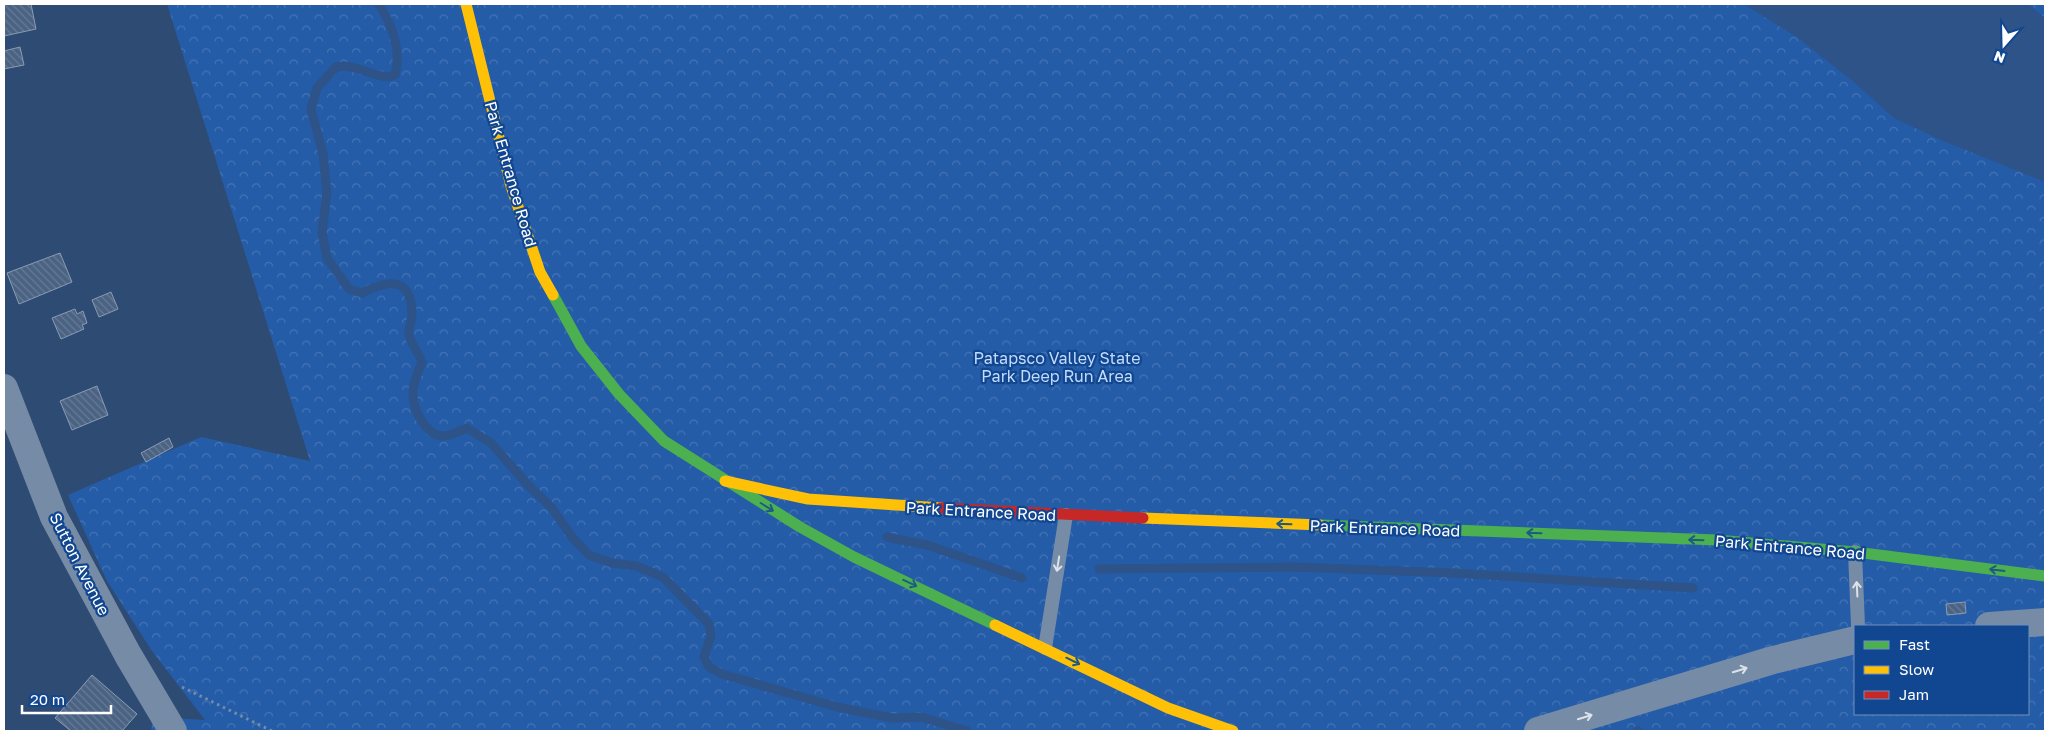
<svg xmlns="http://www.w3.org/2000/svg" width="2049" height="735" viewBox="0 0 2049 735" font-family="'Golos Text',sans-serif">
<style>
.park{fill:url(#park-crowns);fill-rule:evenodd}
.water{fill:#2d5389}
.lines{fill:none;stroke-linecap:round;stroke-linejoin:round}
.stream{stroke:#2d5389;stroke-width:9}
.building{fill:url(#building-back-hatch);stroke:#8a9cb4}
.path{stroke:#758ba6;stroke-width:3;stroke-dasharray:2.5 4;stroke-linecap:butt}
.lane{stroke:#758ba6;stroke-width:14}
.street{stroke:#758ba6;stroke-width:28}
.fast{stroke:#4caf50;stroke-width:11}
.slow{stroke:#ffc107;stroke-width:11}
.jam{stroke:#c62828;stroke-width:11}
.oneway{stroke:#1d5b83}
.oneway2{stroke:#dce2e9}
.labels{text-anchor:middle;stroke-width:4.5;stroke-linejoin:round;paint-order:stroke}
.street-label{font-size:16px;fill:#fff;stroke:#114690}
.park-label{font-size:16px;fill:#c3dcfd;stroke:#114690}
</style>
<defs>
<pattern id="park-crowns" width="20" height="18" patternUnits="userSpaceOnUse" patternTransform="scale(1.25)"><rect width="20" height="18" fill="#245ca8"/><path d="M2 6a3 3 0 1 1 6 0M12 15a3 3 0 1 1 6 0" fill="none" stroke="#4574b5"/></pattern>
<pattern id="building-back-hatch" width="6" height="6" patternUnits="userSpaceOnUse" patternTransform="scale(1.25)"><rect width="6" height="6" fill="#4b6383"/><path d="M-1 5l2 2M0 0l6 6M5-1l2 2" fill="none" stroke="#667a96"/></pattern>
</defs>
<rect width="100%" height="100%" fill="#2e4b73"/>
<path class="park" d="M167,4h1878v727h-1894l2,-14 52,3 -53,-69 -45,-70 -39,-86 133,-58 109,24zM1855,626h173v88h-173z"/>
<path class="water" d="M1744,4h284l17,14v164l-104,-42 -47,-22 -40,-36 -56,-44z"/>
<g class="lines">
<path class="stream" d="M379,4c13,22 23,45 16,71 -16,7 -39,-13 -59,-8l-19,21 -6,21 12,45 4,39 -5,39 5,26 22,31 13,4c27,-14 50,-16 50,22 0,5 -4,13 -3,19 1,9 10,19 13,28 -4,10 -10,23 -9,34 1,15 12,37 28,40 7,1 19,-5 26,-8l24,15 37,42 24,23 20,29 17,18 23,8 24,3 27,11 46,47 2,12 -7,21 5,10 13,7 115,33 55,11 29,-1 46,14
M887,537l40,8 95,33
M1099,569l197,-2 157,6 240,15
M1637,731h1"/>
</g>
<path class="building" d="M4,4h27l5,25 -32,7z
M20,47l4,18 -20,4v-18z
M60,253l12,29 -53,22 -12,-31z
M111,292l7,17 -19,8 -7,-17z
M75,309l2,5 6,-3 4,12 -5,2 2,4 -23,10 -9,-21z
M97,386l11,29 -36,15 -12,-29z
M169,438l4,9 -27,15 -5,-9z
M1965,602l1,11 -19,2 -1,-11z
M92,675l45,39 -15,17h-51l-16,-13z"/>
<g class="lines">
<path class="path" d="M182,687l90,44"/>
<path class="lane" d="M1855,552l3,74
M1045,648l21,-133"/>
<path class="street" d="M4,388l50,129 74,138 45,76
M1989,626l56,-4
M1538,731l235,-71 82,-20"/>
<path class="fast" d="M553,295l28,51 38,48 45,47 136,86 54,30 141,68
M1320,525l397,15 138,12 190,24"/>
<path class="slow" d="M466,4l45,182 29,86 13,23
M725,481l83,18 133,9
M1143,518l177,7
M995,625l173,83 65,23"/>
<path class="jam" d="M941,508l202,10"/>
</g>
<defs><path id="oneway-shaft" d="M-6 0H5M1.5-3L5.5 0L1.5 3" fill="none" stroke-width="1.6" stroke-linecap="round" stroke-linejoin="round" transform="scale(1.25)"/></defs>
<g class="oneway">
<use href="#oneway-shaft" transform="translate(767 507) rotate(32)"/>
<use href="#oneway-shaft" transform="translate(1284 524) rotate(-178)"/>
<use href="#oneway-shaft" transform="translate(1534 533) rotate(-178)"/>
<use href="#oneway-shaft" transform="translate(1696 540) rotate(-178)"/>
<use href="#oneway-shaft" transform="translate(1997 570) rotate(-173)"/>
<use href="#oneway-shaft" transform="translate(910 583) rotate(25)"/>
<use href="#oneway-shaft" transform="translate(1073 661) rotate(26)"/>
</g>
<g class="oneway2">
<use href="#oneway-shaft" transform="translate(1058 564) rotate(99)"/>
<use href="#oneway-shaft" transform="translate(1857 589) rotate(-93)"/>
<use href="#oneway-shaft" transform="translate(1740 670) rotate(-17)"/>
<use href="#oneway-shaft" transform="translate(1585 717) rotate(-17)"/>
</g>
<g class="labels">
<g class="street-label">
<text transform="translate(511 174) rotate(74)" y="6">Park Entrance Road</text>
<text transform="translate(981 511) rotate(3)" y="6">Park Entrance Road</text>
<text transform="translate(1385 528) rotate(2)" y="6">Park Entrance Road</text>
<text transform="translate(1790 547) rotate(5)" y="6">Park Entrance Road</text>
<text transform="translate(80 564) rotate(63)" y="6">Sutton Avenue</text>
</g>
<g class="park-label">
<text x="1057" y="364">Patapsco Valley State<tspan x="1057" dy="18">Park Deep Run Area</tspan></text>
</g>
</g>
<rect width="2049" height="735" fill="none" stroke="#ffffff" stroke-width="10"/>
<rect x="1854" y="625" width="175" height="90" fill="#114690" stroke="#7090bc"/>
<rect x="1864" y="641" width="25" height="8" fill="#4caf50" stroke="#7090bc"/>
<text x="1899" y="650" font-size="15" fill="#ffffff">Fast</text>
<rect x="1864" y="666" width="25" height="8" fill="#ffc107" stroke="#7090bc"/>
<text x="1899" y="675" font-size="15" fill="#ffffff">Slow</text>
<rect x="1864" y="691" width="25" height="8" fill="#c62828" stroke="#7090bc"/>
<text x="1899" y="700" font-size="15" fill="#ffffff">Jam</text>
<g transform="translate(2004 45) rotate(200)" stroke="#114690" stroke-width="4" paint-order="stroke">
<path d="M0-4L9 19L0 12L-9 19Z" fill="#ffffff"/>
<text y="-8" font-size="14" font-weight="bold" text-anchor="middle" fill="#ffffff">N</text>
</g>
<path d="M22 705v8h89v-8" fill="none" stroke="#ffffff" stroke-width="2.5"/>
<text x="30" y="705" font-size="15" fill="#ffffff" stroke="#114690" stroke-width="4" paint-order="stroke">20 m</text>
</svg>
